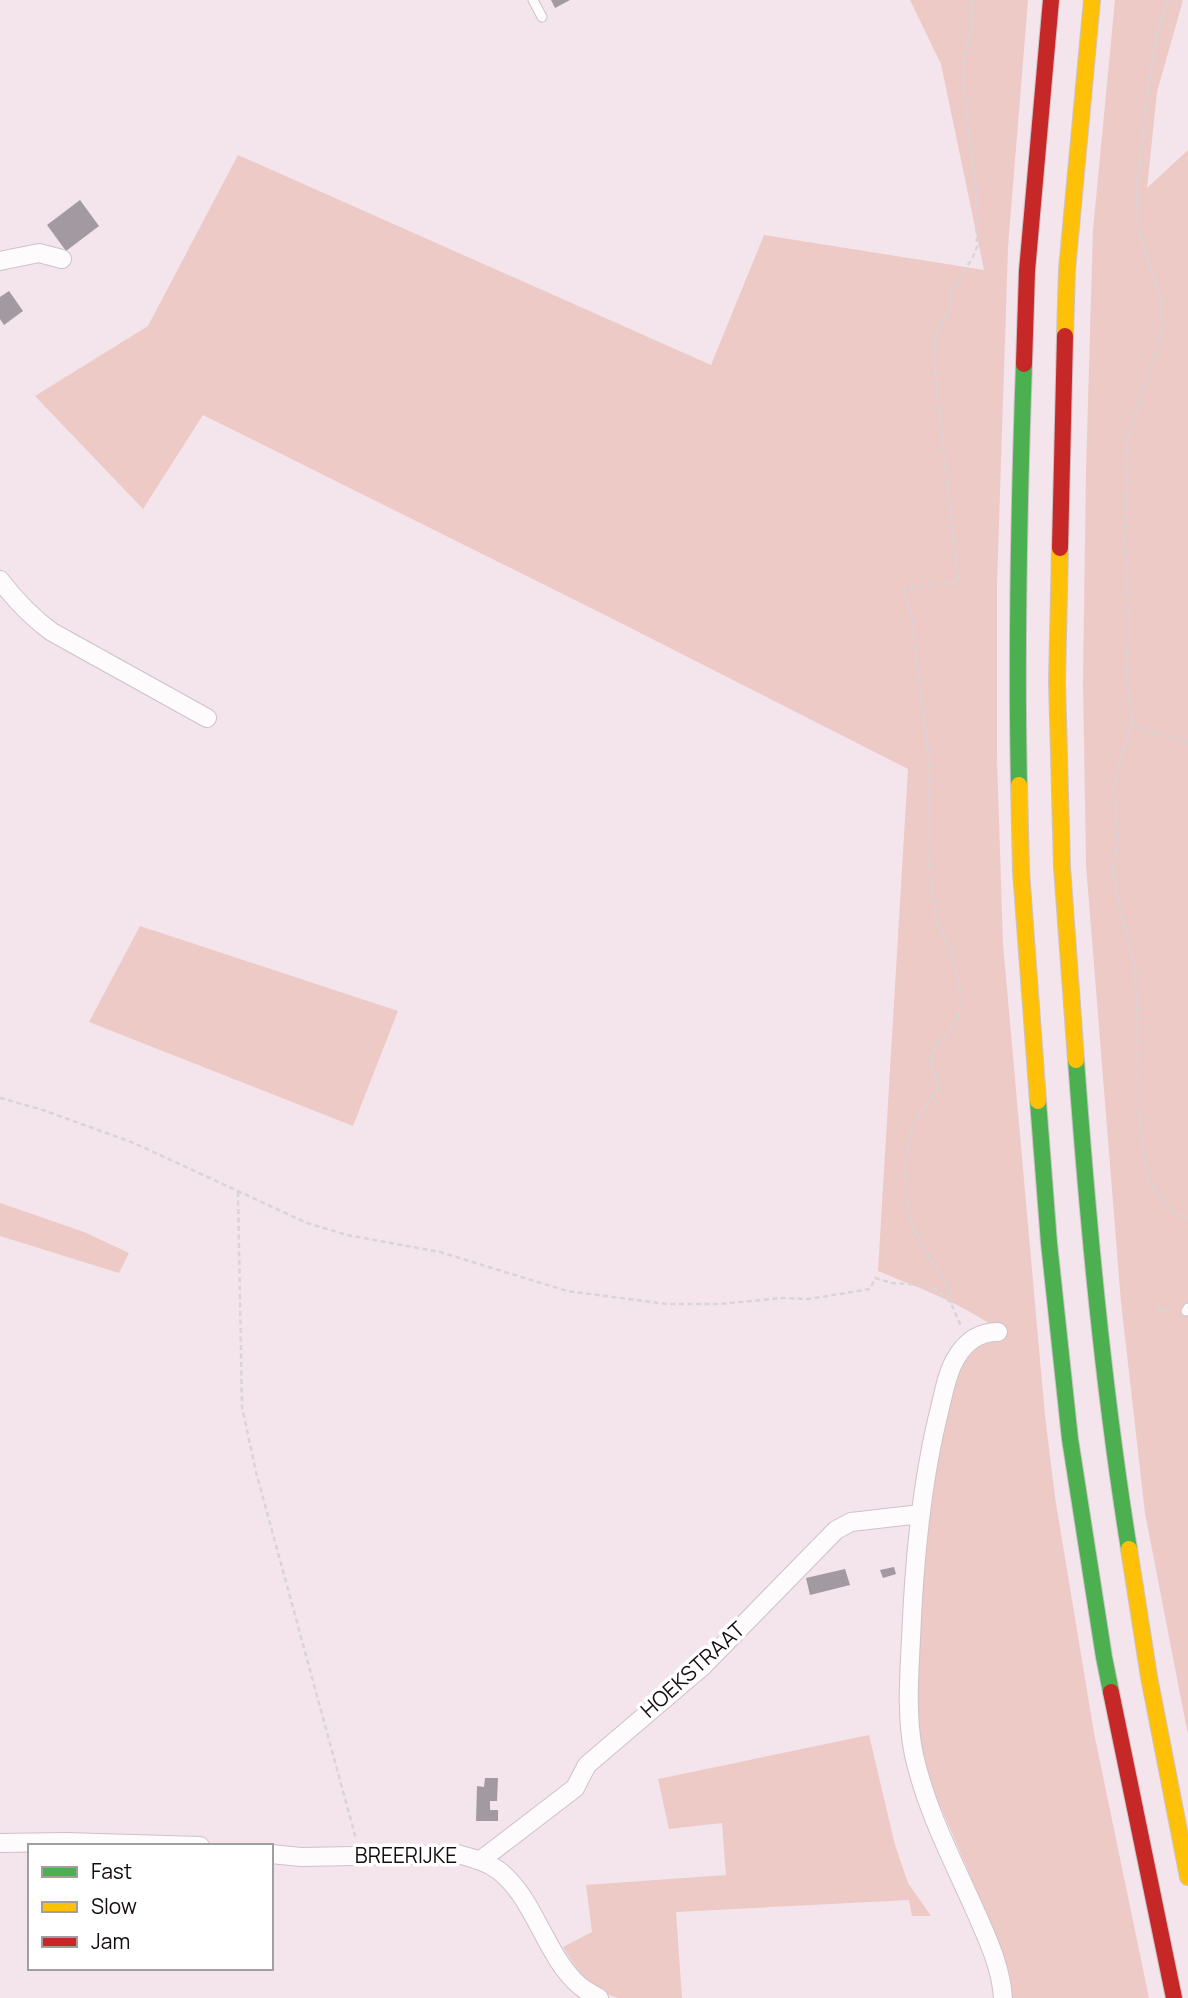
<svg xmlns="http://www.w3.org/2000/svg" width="1188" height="1998" viewBox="0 0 1188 1998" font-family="Manrope,sans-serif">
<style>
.green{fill:#edcac6}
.building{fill:#a399a0}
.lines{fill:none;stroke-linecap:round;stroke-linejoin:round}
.lane-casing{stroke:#cec2c8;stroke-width:11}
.street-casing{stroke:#cec2c8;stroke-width:20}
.fast-casing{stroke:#cec2c8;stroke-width:18}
.slow-casing{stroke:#cec2c8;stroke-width:18}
.jam-casing{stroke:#cec2c8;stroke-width:18}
.path{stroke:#d9d5d7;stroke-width:2.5;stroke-dasharray:5 3.5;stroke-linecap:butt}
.lane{stroke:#fdfbfc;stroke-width:9}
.street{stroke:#fdfbfc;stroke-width:18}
.fast{stroke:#4caf50;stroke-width:16}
.slow{stroke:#ffc107;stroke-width:16}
.jam{stroke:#c62828;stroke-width:16}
.labels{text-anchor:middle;stroke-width:7;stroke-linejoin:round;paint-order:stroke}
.street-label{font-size:21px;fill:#150c11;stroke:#fff}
</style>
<rect width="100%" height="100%" fill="#f4e4ec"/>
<path class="green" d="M910,0h118l-20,247 -11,338v173l6,186 42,472 10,81 39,236 55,265h-141l-2,-29 -20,-57 -57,-132 -13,-41 -3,-45 9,-116 13,-125 28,-92 25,-23 5,-12c-35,-24 -76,-39 -115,-55l30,-502 -301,-153 -404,-201 -60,94 -108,-113 113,-70 90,-171 473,210 53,-130 220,35 -43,-206z
M1115,0h68l-26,92 -10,96 41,-38v1585l-43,-222 -24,-211 -35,-437 -3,-184 3,-210 7,-241z
M140,926l258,85 -45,115 -264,-104z
M0,1203l84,29 45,21 -10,20 -119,-37z
M869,1735l26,110 13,38 23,33h-19l-3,-16 -233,12 6,86c-17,0 -48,0 -63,0 -27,-6 -43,-30 -56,-51l29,-15 -6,-47 140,-10 -4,-52 -53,6 -11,-50z"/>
<path class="building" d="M551,0h19l-15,8z
M80,200l19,26 -33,25 -19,-26z
M9,291l14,20 -19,14 -4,-6v-22z
M894,1567l2,7 -13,4 -3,-8z
M845,1569l5,16 -40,10 -4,-17z
M485,1778h13l-1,23h-7v9h8v11h-22l1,-35 7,1z"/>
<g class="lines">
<g class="lane-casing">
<path id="lane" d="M533,0l9,17
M1186,1311l2,-3"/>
</g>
<g class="street-casing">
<path id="street" d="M0,261l39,-8 23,6
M0,580c16,21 31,37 52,52l155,86
M998,1332c-19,0 -32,9 -42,26 -9,15 -12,34 -16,50 -19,75 -26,154 -29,231 -2,39 -5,78 3,116 12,54 38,104 60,153 13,30 27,58 29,90
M0,1843l66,-1 134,4
M271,1854l30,3 156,-3c15,4 28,7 41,16 37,28 47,86 82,116 6,5 13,8 19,12
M481,1860l94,-72 12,-23 115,-98 134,-137 15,-8 70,-8"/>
</g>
<g class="fast-casing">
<path id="fast" d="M1019,785c-3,-140 0,-280 5,-421
M1076,1060c12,163 27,327 53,489
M1038,1101l11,142 21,196 34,218 7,35"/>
</g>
<g class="slow-casing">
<path id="slow" d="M1065,336l2,-66 25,-270
M1060,548l-3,133 5,186 14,193
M1019,785l2,86 17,230
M1129,1549l20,128 39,200"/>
</g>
<g class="jam-casing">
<path id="jam" d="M1024,364l3,-93 24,-271
M1060,548l5,-212
M1111,1692l63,306"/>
</g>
<path class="path" d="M1168,0l-10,29 -10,60 -11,99 2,42 10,37 12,33 2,31 -36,109 -2,104 4,76 -2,53 5,50 11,7 40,10 5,4
M1132,723l-14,47 -4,18 4,47 -5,35 6,36 16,63 3,47 1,97 4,35 5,29 8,16 18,20 14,5
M0,1098l40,11 94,34 173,80 40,12 93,17 127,39 100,13h53l63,-6 26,1 61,-10 5,-11 17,5 34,2 11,5 14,13 10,23
M238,1192l4,215 14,65 100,367
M951,1303v-7l-3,-9c-11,-17 -22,-34 -31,-51 -14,-31 -15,-86 0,-117 5,-11 15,-20 22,-30 0,-10 -7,-17 -8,-26 -1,-20 22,-30 27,-47 7,-19 -5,-63 -14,-80 -4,-7 -7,-11 -9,-20l-7,-68 2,-82 -19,-152 -7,-25 54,-8 -24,-220 2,-24 5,-13 9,-15 2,-21 20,-29 5,-12 -1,-56 -12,-103v-29l7,-29 1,-30
M1156,1310h18"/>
<use href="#lane" class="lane"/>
<use href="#street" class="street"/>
<use href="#fast" class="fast"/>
<use href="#slow" class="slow"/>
<use href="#jam" class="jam"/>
</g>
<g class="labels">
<g class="street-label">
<text transform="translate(693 1670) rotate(-42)" y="7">HOEKSTRAAT</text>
<text x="406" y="1863">BREERIJKE</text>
</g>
</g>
<rect x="28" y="1844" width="245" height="126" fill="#ffffff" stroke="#a19ea0" stroke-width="2"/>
<rect x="42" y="1867" width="35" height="10" fill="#4caf50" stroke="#a19ea0" stroke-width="2"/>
<text x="91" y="1879" font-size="21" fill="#150c11">Fast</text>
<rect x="42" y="1902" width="35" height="10" fill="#ffc107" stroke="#a19ea0" stroke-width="2"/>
<text x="91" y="1914" font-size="21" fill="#150c11">Slow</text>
<rect x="42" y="1937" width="35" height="10" fill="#c62828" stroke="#a19ea0" stroke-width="2"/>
<text x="91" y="1949" font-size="21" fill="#150c11">Jam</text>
</svg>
